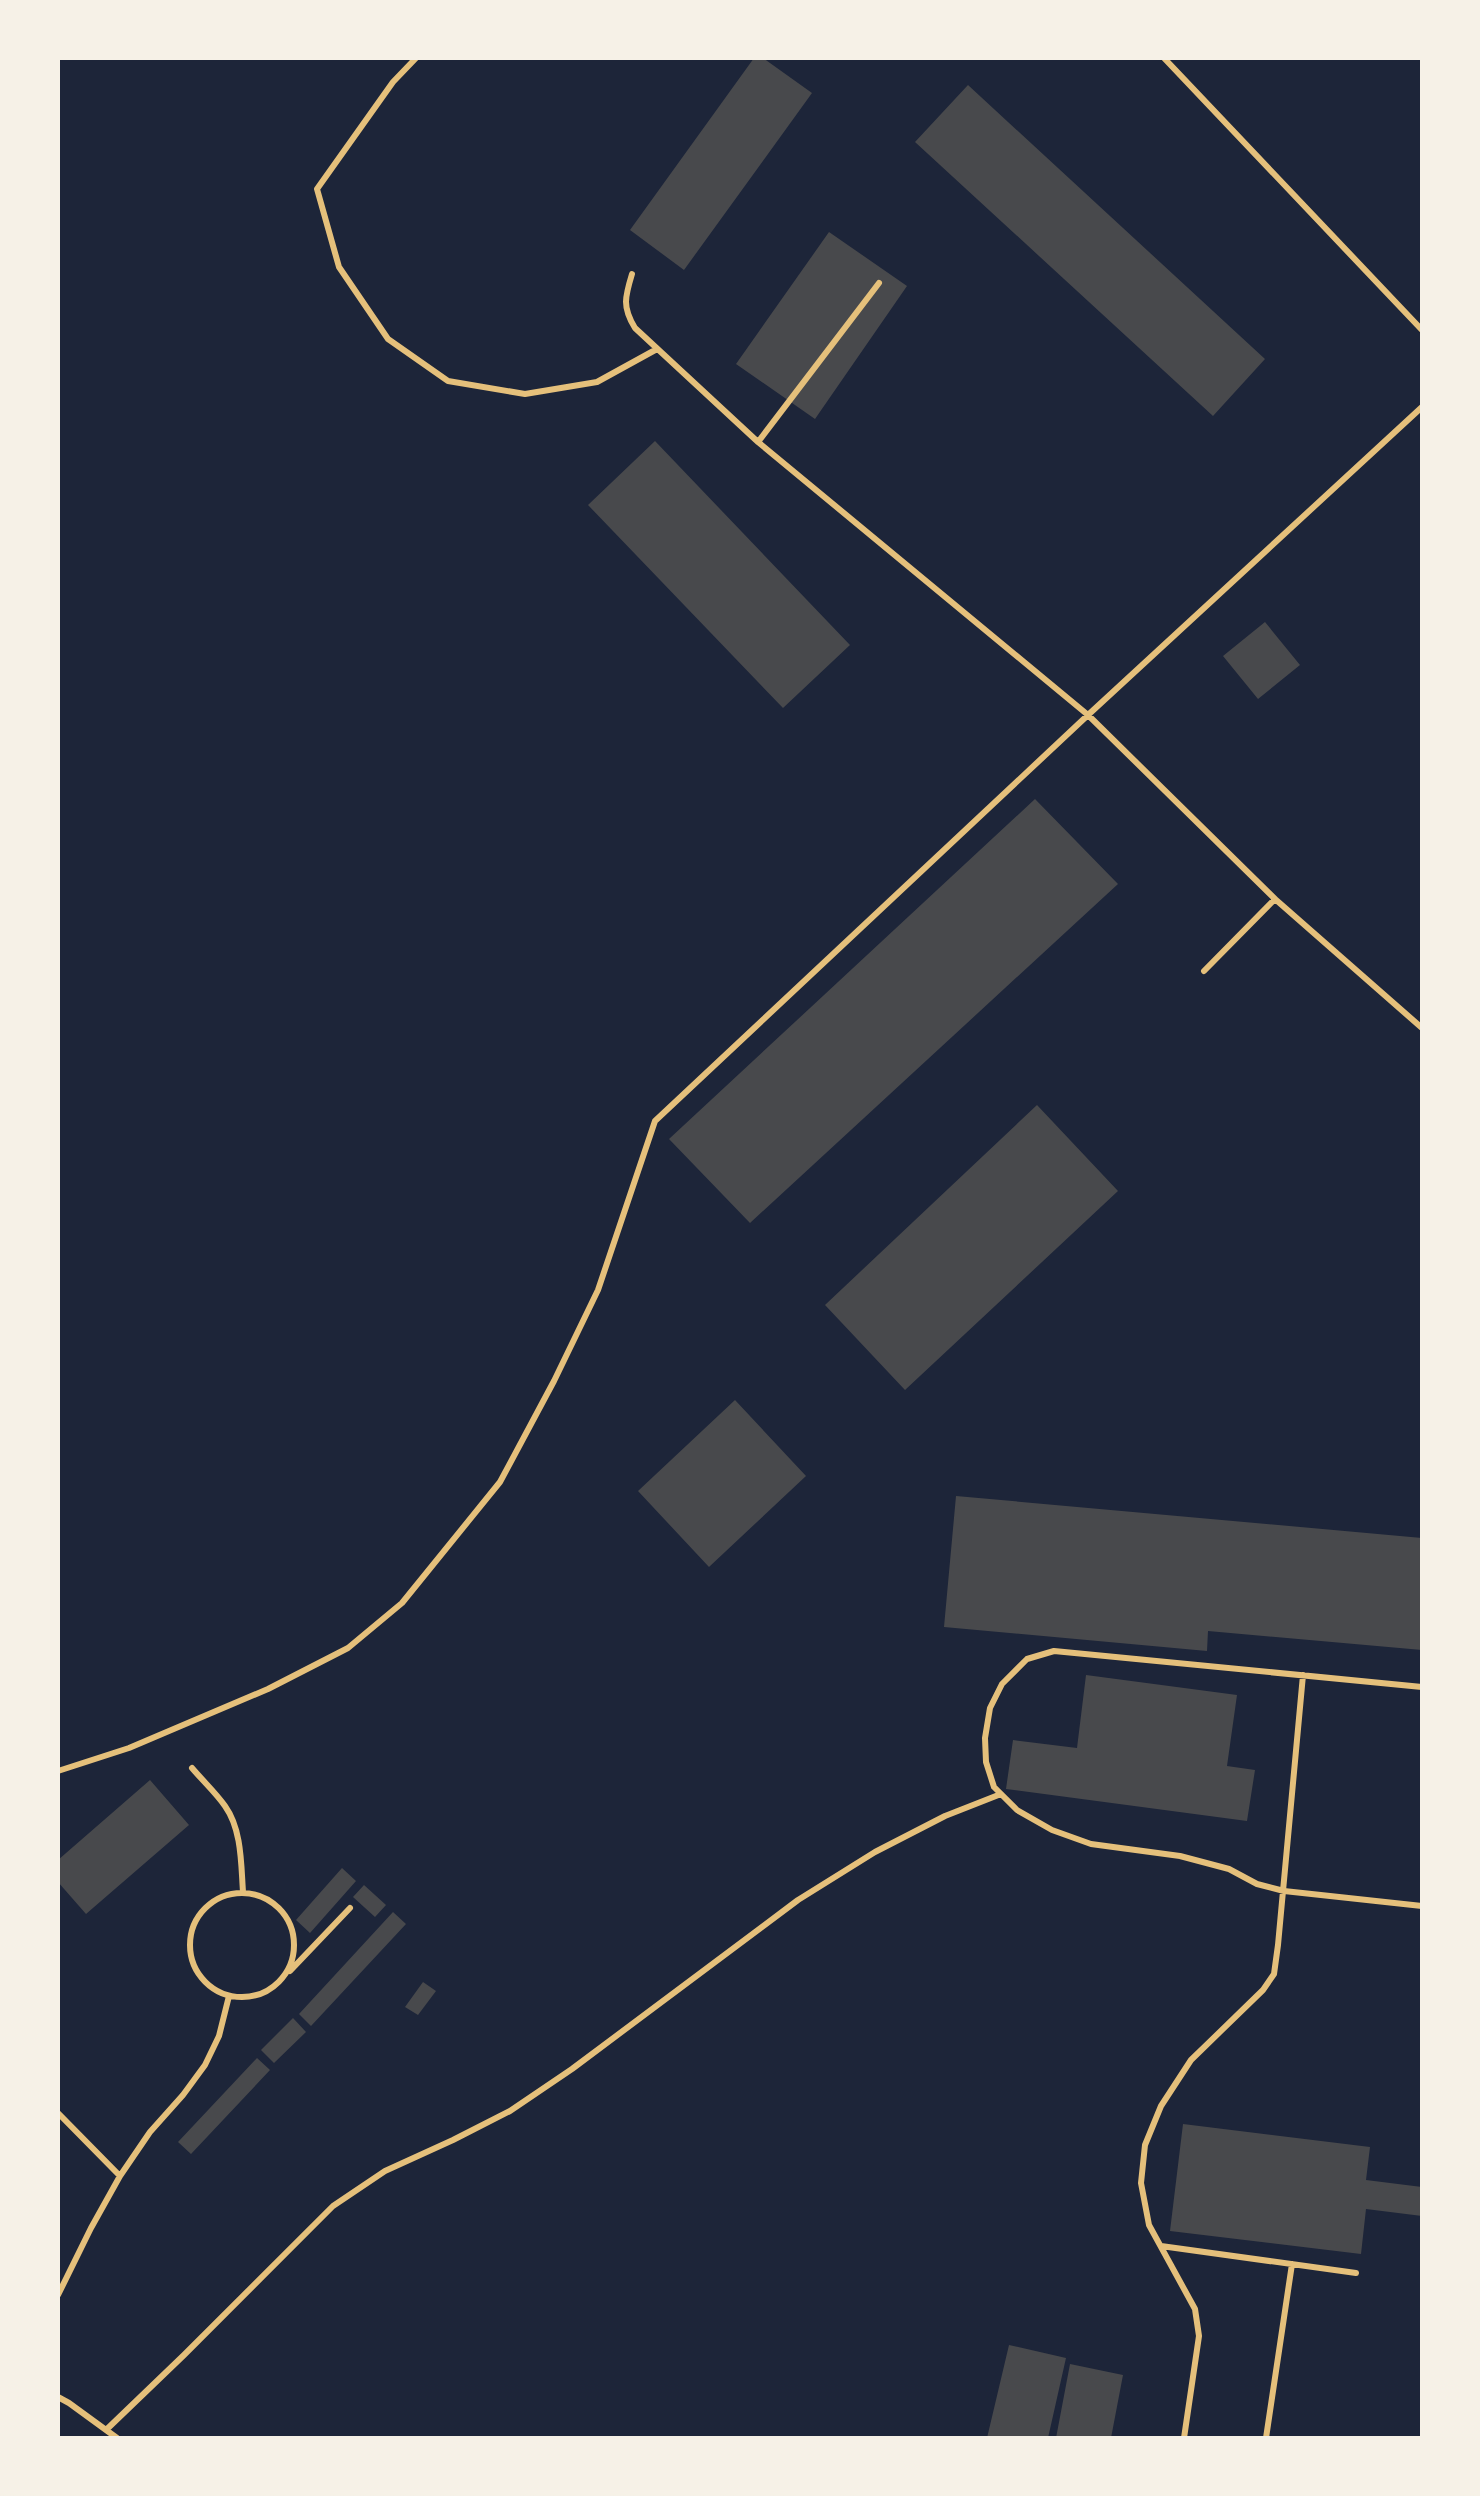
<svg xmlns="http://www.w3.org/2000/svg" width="1480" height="2496" viewBox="0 0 1480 2496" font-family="'Alegreya Sans',sans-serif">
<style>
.green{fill:#1d2539}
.building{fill:#48494c}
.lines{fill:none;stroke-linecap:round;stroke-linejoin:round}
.service{stroke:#e5c07b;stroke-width:6}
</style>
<rect width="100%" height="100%" fill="#14213d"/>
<path class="green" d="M58,58h1364v2380h-1364z"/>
<path class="building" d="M754,58h9l49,35 -128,177 -54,-40z
M968,85l297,274 -52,57 -298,-274z
M829,232l78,54 -92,133 -79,-55z
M655,441l195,204 -67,63 -195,-203z
M1265,622l35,43 -42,34 -35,-43z
M1035,799l83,85 -368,339 -81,-84z
M1037,1105l81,86 -213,199 -80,-85z
M735,1400l71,76 -97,91 -71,-76z
M956,1496l466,42v112l-214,-19 -1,20 -263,-24z
M1086,1675l151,20 -10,71 28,4 -8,51 -241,-32 7,-49 64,8z
M150,1780l39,45 -103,89 -28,-32v-22z
M342,1868l14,13 -46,52 -14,-13z
M364,1885l22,20 -11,12 -22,-20z
M393,1912l13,12 -95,102 -12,-12z
M423,1982l13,9 -18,24 -13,-8z
M293,2018l13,14 -32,31 -13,-13z
M257,2058l13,12 -79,84 -13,-12z
M1183,2124l187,23 -4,33 56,7v29l-56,-7 -5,45 -191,-23z
M1009,2345l57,13 -18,80h-61z
M1070,2364l53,11 -12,63h-55z"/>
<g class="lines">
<path class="service" d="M416,58l-23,24 -76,107 22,78 49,72 60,42 77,13 72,-12 60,-33
M1164,58l258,272
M632,274c-7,23 -10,33 3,54l123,114 330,273 187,184 147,129
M758,442l121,-159
M1204,971l71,-72
M1422,1687l-368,-36 -27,8 -25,25 -12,24 -5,30 1,24 8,25 23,23 35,20 39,14 89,12 49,13 28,15 27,7 138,15
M192,1768c11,13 24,25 33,38 17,24 16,58 18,86
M58,1771l71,-23 139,-59 80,-41 54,-45 98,-121 54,-101 44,-91 57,-169 433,-406 334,-308
M190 1945a52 52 0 1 1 104 0a52 52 0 1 1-104 0Z
M290,1971l60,-63
M58,2113l62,63
M1161,2246l195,27
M58,2295l33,-67 29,-52 30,-44 33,-37 22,-30 14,-29 10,-40
M58,2397l11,6 48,35
M106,2430l78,-75 149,-149 52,-35 68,-31 57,-29 62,-42 226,-169 77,-48 70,-36 56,-22
M1184,2438l15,-102 -4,-27 -46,-84 -8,-42 4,-38 16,-39 30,-46 72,-70 11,-16 4,-29 25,-270
M1266,2438l26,-174"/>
</g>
<rect width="1480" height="2496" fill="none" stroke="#f6f1e7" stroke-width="120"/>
</svg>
